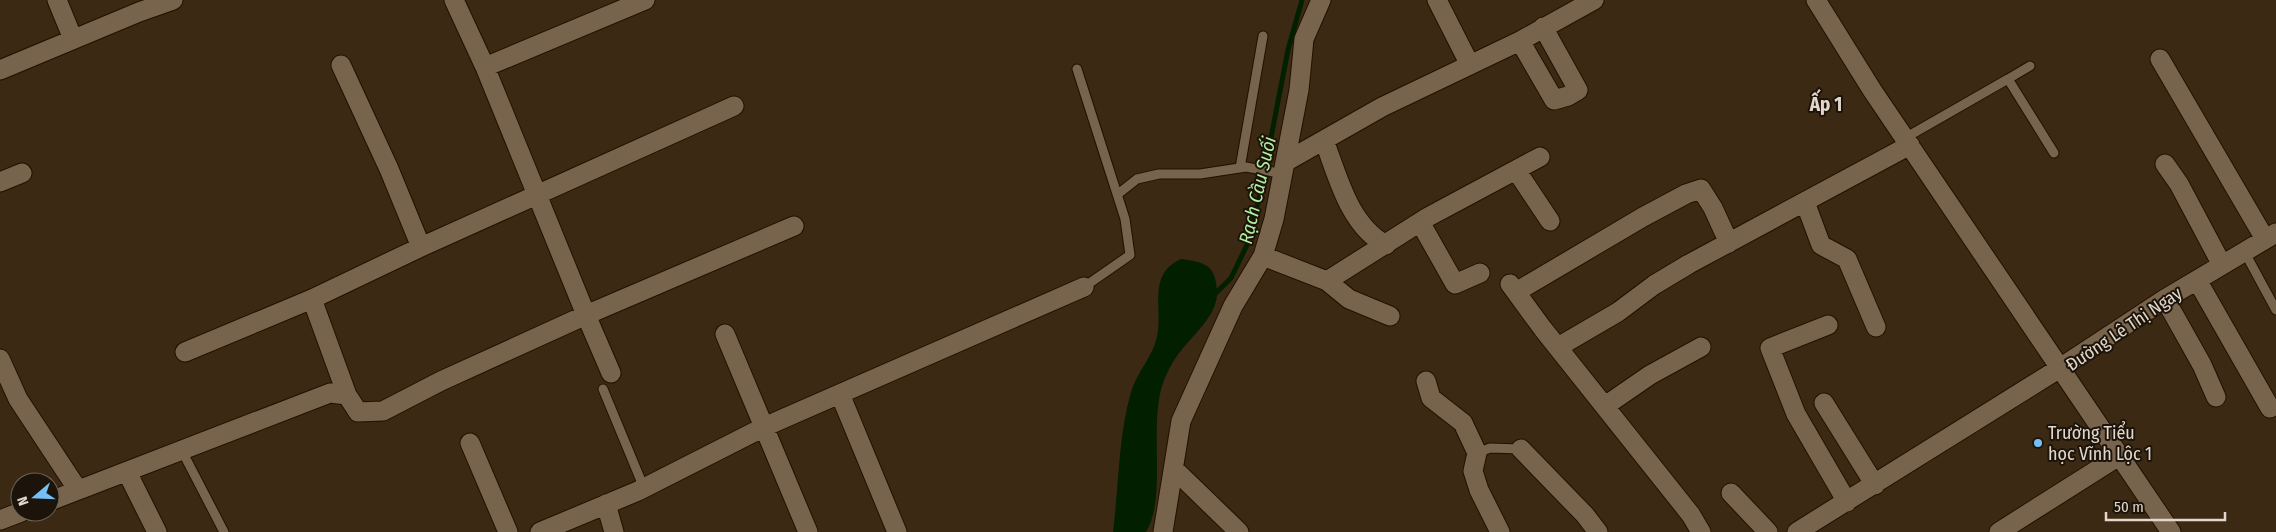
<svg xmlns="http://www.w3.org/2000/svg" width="2276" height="532" viewBox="0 0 2276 532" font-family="'Fira Sans Condensed',sans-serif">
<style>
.water{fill:#022000}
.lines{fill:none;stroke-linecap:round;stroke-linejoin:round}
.stream{stroke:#022000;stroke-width:5}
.lane-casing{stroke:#210;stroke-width:11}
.street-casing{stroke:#210;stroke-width:21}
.lane{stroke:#78644c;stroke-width:9}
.street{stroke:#78644c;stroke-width:19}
.poi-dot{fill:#74c0f6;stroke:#1c140a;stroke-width:2}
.labels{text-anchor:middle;stroke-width:4;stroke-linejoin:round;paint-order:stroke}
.street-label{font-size:18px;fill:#e2d7ca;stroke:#1c140a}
.poi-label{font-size:18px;fill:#e2d7ca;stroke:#1c140a;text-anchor:start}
.neighbourhood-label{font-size:19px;font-weight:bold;fill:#e2d7ca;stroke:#1c140a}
.water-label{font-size:19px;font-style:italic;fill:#b1f0a0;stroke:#1c140a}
</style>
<rect width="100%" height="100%" fill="#3b2913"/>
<path class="water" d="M1181,259c24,3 35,6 36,33 1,23 -25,44 -37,60 -8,10 -14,22 -18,34 -13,43 5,112 -16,146h-33c6,-47 5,-94 18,-140 6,-20 21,-34 26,-55 6,-29 -10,-63 24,-78z"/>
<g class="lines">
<path class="stream" d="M1212,297l19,-19 16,-33 13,-51 28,-144 14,-50"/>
<g class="lane-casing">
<path id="lane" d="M1077,69l48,150 5,36 -46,32
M2008,79l22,-13
M1905,138l103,-59 46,74
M1240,168l23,-132
M1118,194l19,-15 22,-5h41l46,-7 38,7
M2244,251l32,59
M603,389l41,99
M182,451l42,81
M1477,453l13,-5 31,1"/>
</g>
<g class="street-casing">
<path id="street" d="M57,0l16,39
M1437,0l33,65
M1520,41l34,59 14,-4 10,-6 -35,-63
M2160,59l105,180
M341,65l48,104 32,78
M485,67l160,-67
M0,70l139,-58 34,-12
M1324,140c14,37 25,85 62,105
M1287,161l95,-54 138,-66 74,-41
M2165,164l14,20 43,81
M1516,170l34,51
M0,182l22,-9
M1805,202l16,43 26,14 29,68
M1420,222l35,62 25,-11
M1263,256l64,25 101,-64 112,-60
M2197,280l73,128
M1327,281l22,18 41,17
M1510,284l33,45 148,186 10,17
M1516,292l127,-75 43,-23 15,-5 12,19 16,35
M312,299l35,96
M2165,299l37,66 14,32
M1828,325l-58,23 26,66 51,88
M725,334l83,198
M1558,347l60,-35 36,-27 35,-21 221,-119
M185,352l127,-53 109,-52 313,-141
M0,359l18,40 60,91
M611,373l-25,-58 208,-89
M1426,381l5,17 32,25 14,30 -4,18 6,19 21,42
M840,394l57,138
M1824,403l51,82
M1605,406l45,-31 51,-28
M470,443l38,89
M1521,449l64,66 13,17
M1174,469l65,63
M127,472l30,60
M1731,493l37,39
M50,501l280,-108 17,2 11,17 25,-1 58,-30 145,-66 -101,-248 -31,-67
M606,504l8,28
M0,520l21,-8
M540,532l98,-41 126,-64 320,-140
M1163,532l18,-111 52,-115 30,-50 11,-37 25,-129 5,-51 17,-39
M1797,532l263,-164 -188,-278 -56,-90
M1999,532l120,-76
M2171,532l-111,-164 105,-69 111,-66"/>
</g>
<use href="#lane" class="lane"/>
<use href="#street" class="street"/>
</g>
<circle class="poi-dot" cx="2038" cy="443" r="5"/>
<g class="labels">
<g class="street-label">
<text transform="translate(2124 329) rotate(-34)" y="6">Đường Lê Thị Ngay</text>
</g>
<g class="poi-label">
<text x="2048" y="439">Trường Tiểu<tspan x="2048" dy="21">học Vĩnh Lộc 1</tspan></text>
</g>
<g class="neighbourhood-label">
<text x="1826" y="111">Ấp 1</text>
</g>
<g class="water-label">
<text transform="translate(1257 190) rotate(-77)" y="7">Rạch Cầu Suối</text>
</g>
</g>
<g transform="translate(35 497) rotate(251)"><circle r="24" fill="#1c140a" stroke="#6b6257"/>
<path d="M0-4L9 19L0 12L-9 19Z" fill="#74c0f6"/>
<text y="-8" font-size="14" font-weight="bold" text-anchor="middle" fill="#e2d7ca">N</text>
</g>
<path d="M2106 512v8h119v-8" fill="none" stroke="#e2d7ca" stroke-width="2.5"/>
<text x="2114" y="512" font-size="15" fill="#e2d7ca" stroke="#1c140a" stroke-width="4" paint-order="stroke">50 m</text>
</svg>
